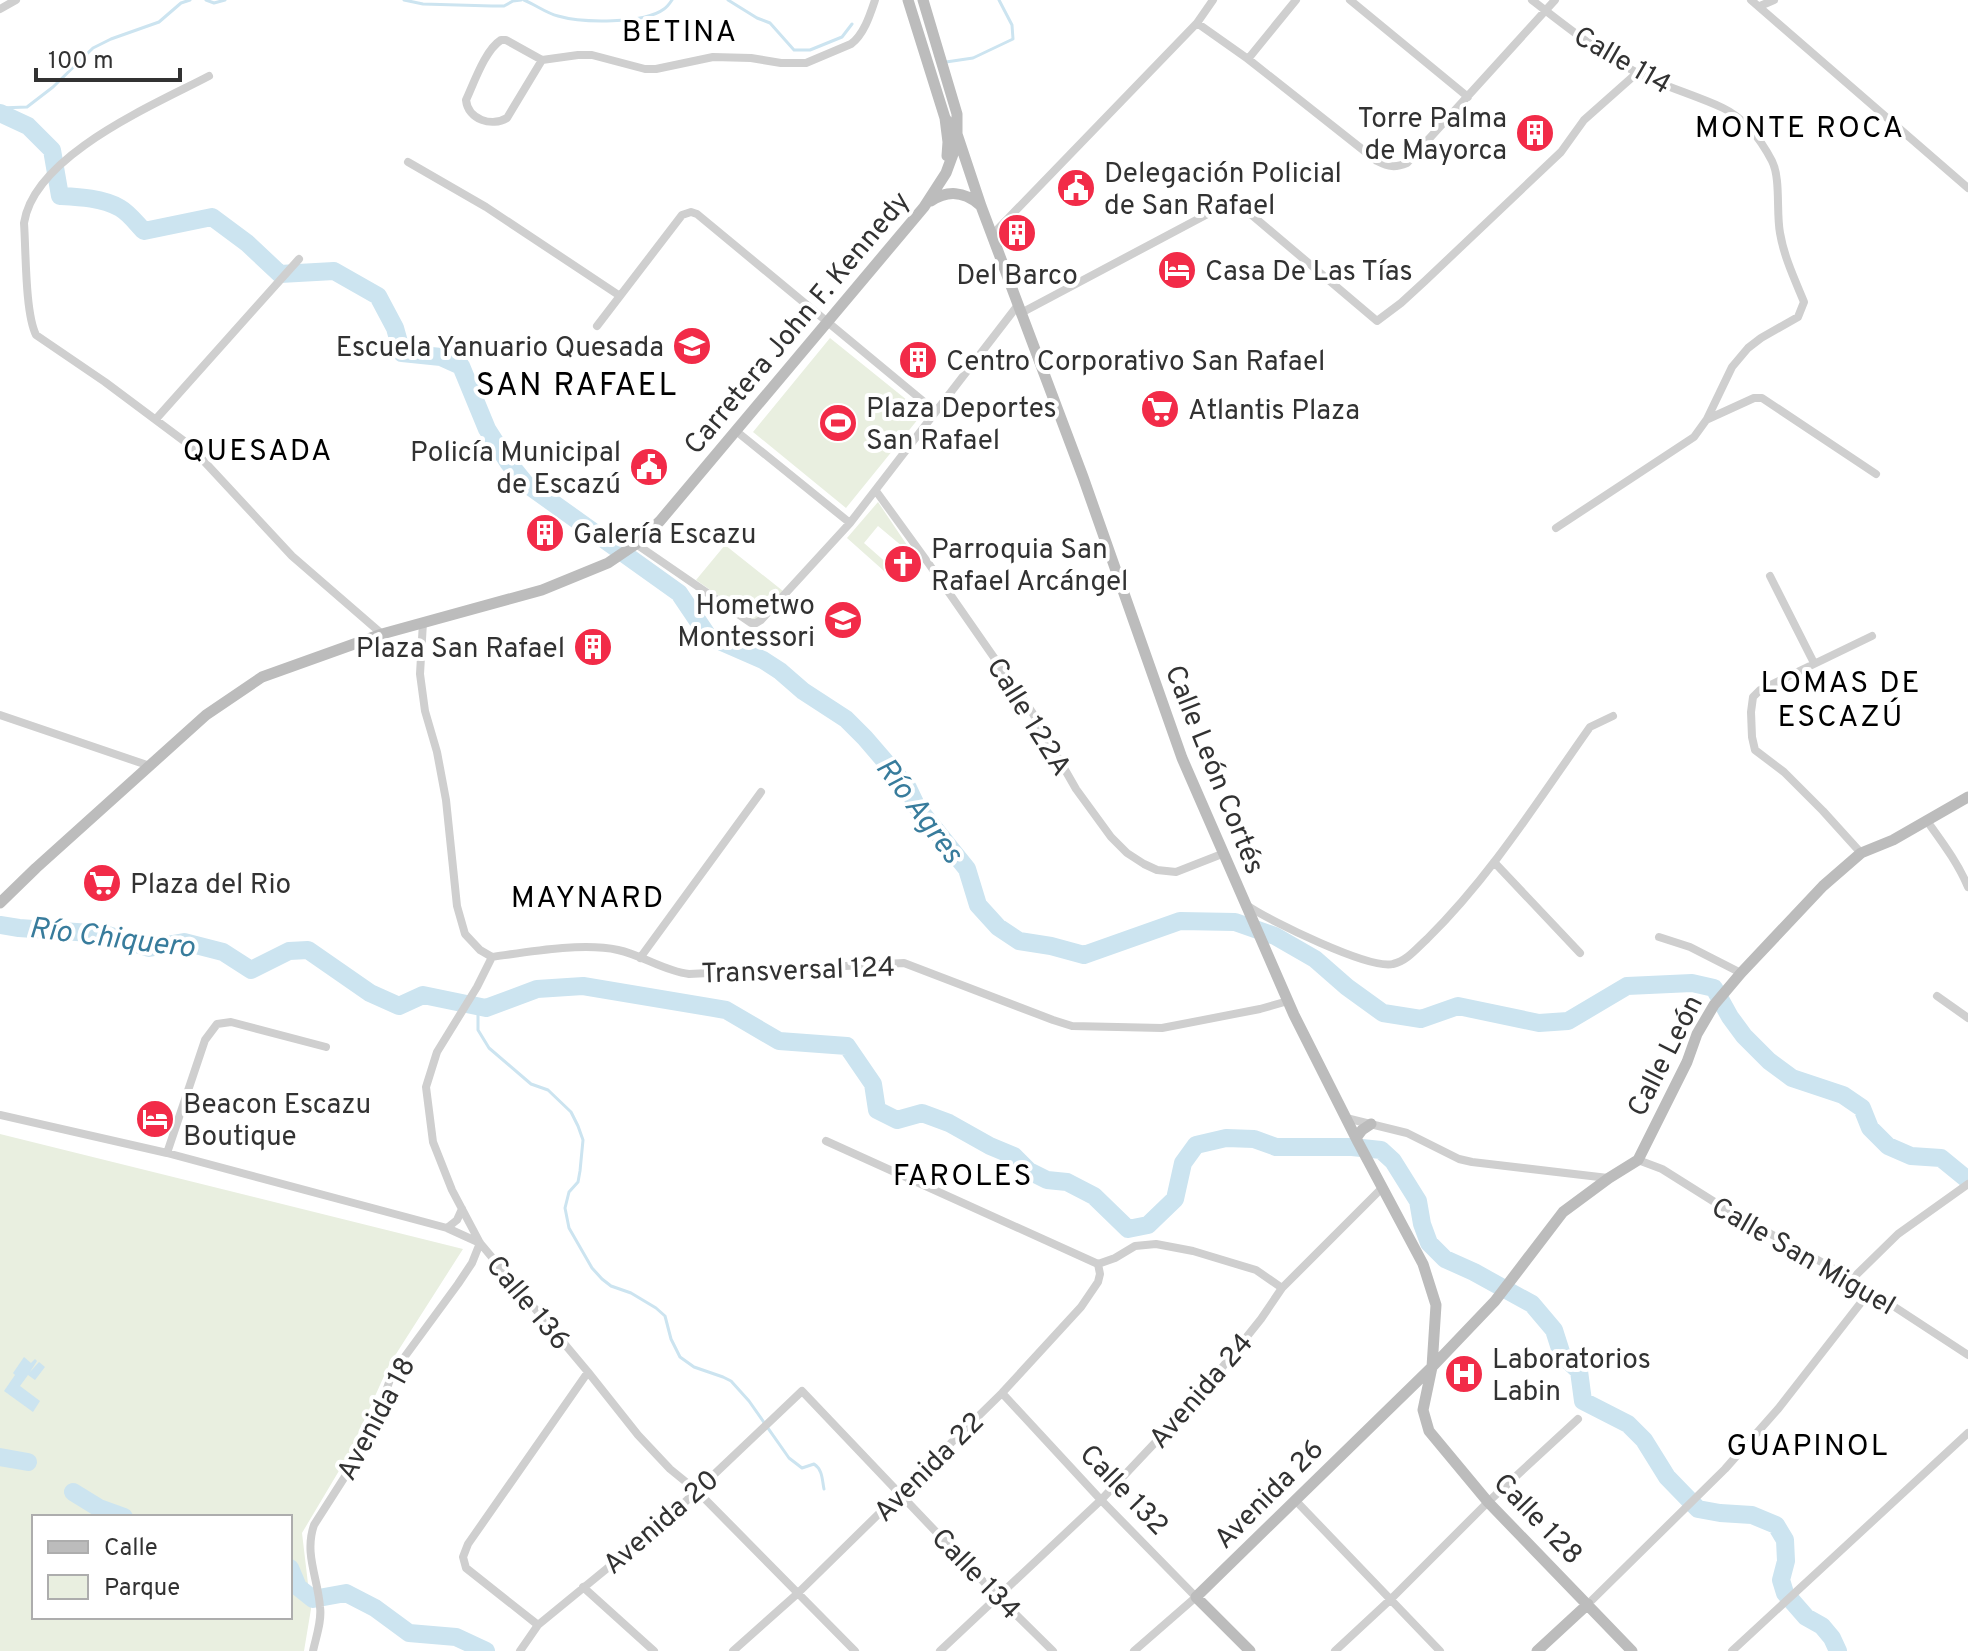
<svg xmlns="http://www.w3.org/2000/svg" width="1968" height="1651" viewBox="0 0 1968 1651" font-family="Overpass,sans-serif">
<style>
.green{fill:#e9efe0;fill-rule:evenodd}
.water{fill:#cce4f0}
.lines{fill:none;stroke-linecap:round;stroke-linejoin:round}
.stream{stroke:#cce4f0;stroke-width:3}
.river{stroke:#cce4f0;stroke-width:18}
.street{stroke:#cfcfcf;stroke-width:8}
.secondary{stroke:#bcbcbc;stroke-width:11}
.labels{text-anchor:middle;stroke-width:8;stroke-linejoin:round;paint-order:stroke}
.street-label{font-size:28px;fill:#323232;stroke:#fff}
.poi-label{font-size:28px;fill:#323232;stroke:#fff;text-anchor:start}
.neighbourhood-label{font-size:30px;letter-spacing:2px;fill:#000;stroke:#fff}
.water-label{font-size:30px;font-style:italic;fill:#387c9c;stroke:#fff}
.quarter-label{font-size:32px;letter-spacing:2px;fill:#000;stroke:#fff}
</style>
<rect width="100%" height="100%" fill="#fff"/>
<path class="green" d="M830,338l93,75 -77,95 -93,-76z
M878,502l37,55 -37,-31 -14,17 34,30 -5,6 -46,-41z
M725,545l58,46 -28,30 -59,-41z
M0,1134l463,115 -74,116 -40,89 -47,79 9,76 -7,42h-304zM34,1517h256v100h-256z"/>
<path class="water" d="M24,1357l7,6 4,-4 2,2 -7,11 9,-10 6,5 -10,13 -7,-5 -8,11 20,15 -7,11 -29,-21 11,-16 -2,-2z"/>
<g class="lines">
<path class="stream" d="M206,0l8,3 11,-3
M404,0l19,4 69,2h12l9,-5 8,-1
M524,0c12,5 22,13 34,16 24,7 86,8 106,-7 3,-2 6,-6 8,-9
M728,0l29,18 13,5 24,27h16l32,-13 10,-13
M944,60l2,2 27,-4 40,-19 -1,-14 -13,-25
M0,108l27,-1 26,-20 40,-39 18,-9 48,-17 22,-19 9,-3
M478,1006v24l11,18 42,36 17,6 23,22 7,14 5,14 -3,31 -2,11 -9,10 -4,16 4,20 23,40 10,11 9,7 20,7 25,15 9,8 6,23 9,18 14,10 29,10 8,4 18,20 40,57 13,10 12,-4c9,6 8,16 10,25"/>
<path class="river" d="M0,113l28,13 24,24 8,46c19,1 42,2 60,12 9,5 17,16 24,23l68,-14 35,26 33,31 54,-3 44,25 17,32 7,25 39,4 20,9 26,63 21,33 17,21 154,110 29,43 55,24 17,11 23,20 43,28 19,19 43,50 9,19 50,62 11,36 20,22 21,14 32,5 33,9 96,-34 55,1 40,14 40,23 32,28 36,26 38,6 37,-13 81,17 29,-2 59,-35 65,-3 22,5 16,29 14,19 25,25 23,17 51,17 19,13 8,20 18,18 23,10 30,2 27,22
M0,925l19,3 86,6 44,14 35,-6 39,10 28,18 38,-19 19,-1 62,43 29,13 24,-11 63,13 51,-19 46,-3 143,24 53,31 68,5 26,38 4,26 20,10 25,-7 27,10 41,23 24,10 15,15 18,9 20,2 27,14 34,33 20,-4 27,-26 8,-36 13,-18 30,-7 28,1 22,8h76l29,3 12,11 25,40 4,23 7,19 16,16 29,13 58,32 22,26 8,25 17,16 4,30 45,23 16,16 23,37 31,32 22,4 32,2 24,10 9,15 1,21 -5,19 4,13 21,24 16,9 10,12 6,13
M0,1457l28,5
M73,1492l26,16 25,9
M290,1568l8,19 15,12 33,-6 29,15 34,25 47,4 30,14"/>
<path class="street" d="M1350,0l118,97
M1532,0c32,25 65,51 100,70 29,16 61,24 91,38 21,10 38,32 49,53 9,18 4,51 8,72 4,24 15,47 24,69l-6,15 -37,21 -13,10 -16,19 -25,52 -13,18 -138,91
M1751,0l217,188
M1760,6l14,-6
M0,9l16,-9
M1197,23l51,36 129,102c12,6 18,7 30,2l148,-163
M501,40h5l36,20 -35,58c-15,9 -39,2 -41,-18 8,-17 19,-50 35,-60z
M1248,59l48,-59
M542,60l36,-5h14l53,14h11l57,-12 38,1 30,5h25l45,-19c13,-10 19,-29 24,-44
M209,76c-55,29 -175,79 -185,147 2,27 1,90 12,112l69,47 83,62 104,112 90,78
M408,162l78,45 134,89
M992,235l205,-212 16,-23
M1021,313l213,-113 143,121 24,-18 24,-22 136,-129 23,-32 53,-47
M597,326l85,-111 9,-3 6,2 238,197
M156,419l143,-160
M1708,419l46,-21h8l114,76
M736,431l114,92
M876,491l53,73 103,148 44,77 35,48 16,16 17,11 13,6 19,2 46,-18
M636,544l115,79h5l5,-3 89,-97 168,-218
M1770,576l44,87
M423,622l-3,52 5,37 12,41 9,48 11,106 8,28 15,16 12,7
M0,715l150,51
M1927,821c15,21 31,42 41,66
M1861,853l-38,-42 -39,-39 -29,-22 -3,-13 -1,-25 2,-15 7,-7 112,-54
M1494,862l86,91
M1248,906c22,15 122,64 145,58 14,-3 24,-16 34,-25 64,-63 112,-140 163,-212l23,-11
M1659,937l31,10 51,26
M492,957c35,-5 91,-15 126,-7 24,5 46,21 71,24l215,-11 149,57 19,6 90,2 98,-19 28,-8
M640,958l121,-166
M1937,996l31,22
M0,1115l167,38 280,75 33,15 108,129 50,63 32,34 27,22 158,160
M1346,1118l61,15 52,26 13,3 136,16
M826,1141l272,123
M167,1153l38,-113 12,-16 14,-2 95,25
M1638,1160l24,9 62,39 128,71 116,76
M447,1228l10,-8 5,-11
M480,1243l-28,-53 -19,-48 -7,-55 11,-35 40,-65 15,-30
M1098,1264l17,-6 20,-12 21,-2 37,7 63,19 26,18
M1852,1279l46,-45 70,-50
M1002,1393l99,107 95,97 -62,54
M1296,1501l144,150
M583,1587l71,64
M1588,1604l137,-135 53,-60 92,-118
M538,1625l-72,-57 -3,-11 5,-13 120,-172
M313,1651c3,-14 9,-30 7,-44 -2,-29 -16,-53 -6,-82l55,-86 23,-65 66,-90 14,-21 8,-20
M520,1651l18,-26 127,-104 137,-130 196,206 55,54
M733,1651l64,-57 205,-201 79,-86 17,-25 2,-8 -2,-10
M940,1651l161,-151 99,-105 61,-76 21,-31 100,-100
M1335,1651l56,-52 97,-97 90,-83
M1732,1651l236,-218"/>
<path class="secondary" d="M908,0l37,118 12,16 24,72 102,271 99,281 112,257 64,127 65,122 13,41 -4,62 -9,43 6,21 59,71 144,149
M945,118l3,24 -1,14
M931,201c16,-11 33,-10 49,4
M0,903l36,-35 170,-153 56,-38 120,-43 160,-44 66,-27 28,-19 24,-23 264,-314 22,-34 7,-19 4,-20v-20l-34,-114
M1356,1138l6,-8 9,-6
M1250,1651l-54,-54 236,-230 63,-66 68,-89 46,-34 29,-18 49,-98 10,-28 17,-29 27,-32 82,-87 38,-33 32,-13 75,-43
M1537,1651l51,-47"/>
</g>
<defs>
<g id="building-disc" transform="scale(2)"><circle r="9.5" fill="#f22b48" stroke="#fff"/><path d="M-4-6H4V6H1V3H-1V6H-4ZM-2.5-4.3h1.7v1.8h-1.7ZM.8-4.3h1.7v1.8H.8ZM-2.5-1h1.7V.8h-1.7ZM.8-1h1.7V.8H.8Z" fill="#fff"/></g>
<g id="civic-disc" transform="scale(2)"><circle r="9.5" fill="#f22b48" stroke="#fff"/><path d="M-.6-6.5H3V-4.5H.6V-3L4-1V1h2V6H-6V1h2V-1L-.6-3ZM-1.2 2.5V6h2.4V2.5Z" fill="#fff"/></g>
<g id="hotel-disc" transform="scale(2)"><circle r="9.5" fill="#f22b48" stroke="#fff"/><path d="M-6-4.5h1.5V1H6V5H4.5V3h-9V5H-6ZM-4 0a1.8 1.8 0 1 1 3.6 0ZM.5 0V-2.5h3Q6-2.5 6 0Z" fill="#fff"/></g>
<g id="school-disc" transform="scale(2)"><circle r="9.5" fill="#f22b48" stroke="#fff"/><path d="M0-5L7-2L0 1L-7-2ZM-4 1L0 2.5L4 1V4Q0 6-4 4Z" fill="#fff"/></g>
<g id="supermarket-disc" transform="scale(2)"><circle r="9.5" fill="#f22b48" stroke="#fff"/><path d="M-6-5.5h2.5l.6 2H6L4.5 2H-2.5L-4.4-4H-6ZM-1.5 3.2a1.3 1.3 0 1 0 .1 0ZM3 3.2a1.3 1.3 0 1 0 .1 0Z" fill="#fff"/></g>
<g id="stadium-disc" transform="scale(2)"><circle r="9.5" fill="#f22b48" stroke="#fff"/><path d="M0-5a6.5 5 0 1 0 0 10a6.5 5 0 1 0 0-10ZM-3.5-1.8h7v3.6h-7Z" fill="#fff"/></g>
<g id="church-disc" transform="scale(2)"><circle r="9.5" fill="#f22b48" stroke="#fff"/><path d="M-1.2-6h2.4v3.5h3.3v2.4h-3.3V6h-2.4V-.1h-3.3v-2.4h3.3Z" fill="#fff"/></g>
<g id="hospital-disc" transform="scale(2)"><circle r="9.5" fill="#f22b48" stroke="#fff"/><path d="M-5-5h3v3.5h4V-5h3V5h-3V1.5h-4V5h-3Z" fill="#fff"/></g>
</defs>
<g fill-rule="evenodd">
<use href="#building-disc" x="1535" y="133"/>
<use href="#civic-disc" x="1076" y="188"/>
<use href="#building-disc" x="1017" y="233"/>
<use href="#hotel-disc" x="1177" y="270"/>
<use href="#school-disc" x="692" y="346"/>
<use href="#building-disc" x="918" y="360"/>
<use href="#supermarket-disc" x="1160" y="409"/>
<use href="#stadium-disc" x="838" y="423"/>
<use href="#civic-disc" x="649" y="467"/>
<use href="#building-disc" x="545" y="533"/>
<use href="#church-disc" x="903" y="564"/>
<use href="#school-disc" x="843" y="620"/>
<use href="#building-disc" x="593" y="647"/>
<use href="#supermarket-disc" x="102" y="883"/>
<use href="#hotel-disc" x="155" y="1119"/>
<use href="#hospital-disc" x="1464" y="1374"/>
</g>
<g class="labels">
<g class="street-label">
<text transform="translate(1623 59) rotate(30)" y="10">Calle 114</text>
<text transform="translate(796 322) rotate(-50)" y="10">Carretera John F. Kennedy</text>
<text transform="translate(1030 716) rotate(58)" y="10">Calle 122A</text>
<text transform="translate(1216 769) rotate(68)" y="10">Calle León Cortés</text>
<text transform="translate(798 969) rotate(-2)" y="10">Transversal 124</text>
<text transform="translate(1664 1055) rotate(-63)" y="10">Calle León</text>
<text transform="translate(1804 1255) rotate(30)" y="10">Calle San Miguel</text>
<text transform="translate(529 1302) rotate(50)" y="10">Calle 136</text>
<text transform="translate(1200 1390) rotate(-49)" y="10">Avenida 24</text>
<text transform="translate(375 1418) rotate(-62)" y="10">Avenida 18</text>
<text transform="translate(928 1466) rotate(-45)" y="10">Avenida 22</text>
<text transform="translate(1125 1489) rotate(46)" y="10">Calle 132</text>
<text transform="translate(1268 1493) rotate(-45)" y="10">Avenida 26</text>
<text transform="translate(1539 1518) rotate(46)" y="10">Calle 128</text>
<text transform="translate(660 1521) rotate(-41)" y="10">Avenida 20</text>
<text transform="translate(977 1573) rotate(46)" y="10">Calle 134</text>
</g>
<g class="poi-label">
<text x="1507" y="127" text-anchor="end">Torre Palma<tspan x="1507" dy="32">de Mayorca</tspan></text>
<text x="1104" y="182">Delegación Policial<tspan x="1104" dy="32">de San Rafael</tspan></text>
<text x="1205" y="280">Casa De Las Tías</text>
<text x="1017" y="284" text-anchor="middle">Del Barco</text>
<text x="664" y="356" text-anchor="end">Escuela Yanuario Quesada</text>
<text x="946" y="370">Centro Corporativo San Rafael</text>
<text x="866" y="417">Plaza Deportes<tspan x="866" dy="32">San Rafael</tspan></text>
<text x="1188" y="419">Atlantis Plaza</text>
<text x="621" y="461" text-anchor="end">Policía Municipal<tspan x="621" dy="32">de Escazú</tspan></text>
<text x="573" y="543">Galería Escazu</text>
<text x="931" y="558">Parroquia San<tspan x="931" dy="32">Rafael Arcángel</tspan></text>
<text x="815" y="614" text-anchor="end">Hometwo<tspan x="815" dy="32">Montessori</tspan></text>
<text x="565" y="657" text-anchor="end">Plaza San Rafael</text>
<text x="130" y="893">Plaza del Rio</text>
<text x="183" y="1113">Beacon Escazu<tspan x="183" dy="32">Boutique</tspan></text>
<text x="1492" y="1368">Laboratorios<tspan x="1492" dy="32">Labin</tspan></text>
</g>
<g class="neighbourhood-label">
<text x="680" y="41">BETINA</text>
<text x="1800" y="137">MONTE ROCA</text>
<text x="258" y="460">QUESADA</text>
<text x="1841" y="692">LOMAS DE<tspan x="1841" dy="34">ESCAZÚ</tspan></text>
<text x="588" y="907">MAYNARD</text>
<text x="963" y="1185">FAROLES</text>
<text x="1808" y="1455">GUAPINOL</text>
</g>
<g class="water-label">
<text transform="translate(920 810) rotate(53)" y="10">Río Agres</text>
<text transform="translate(112 937) rotate(7)" y="10">Río Chiquero</text>
</g>
<g class="quarter-label">
<text x="577" y="395">SAN RAFAEL</text>
</g>
</g>
<rect x="32" y="1515" width="260" height="104" fill="#ffffff" stroke="#adadad" stroke-width="2"/>
<rect x="48" y="1541" width="40" height="12" fill="#bcbcbc" stroke="#adadad" stroke-width="2"/>
<text x="104" y="1555" font-size="24" fill="#323232">Calle</text>
<rect x="48" y="1575" width="40" height="24" fill="#e9efe0" stroke="#adadad" stroke-width="2"/>
<text x="104" y="1595" font-size="24" fill="#323232">Parque</text>
<path d="M36 68v12h144v-12" fill="none" stroke="#323232" stroke-width="4"/>
<text x="48" y="68" font-size="24" fill="#323232" stroke="#ffffff" stroke-width="6" paint-order="stroke">100 m</text>
</svg>
